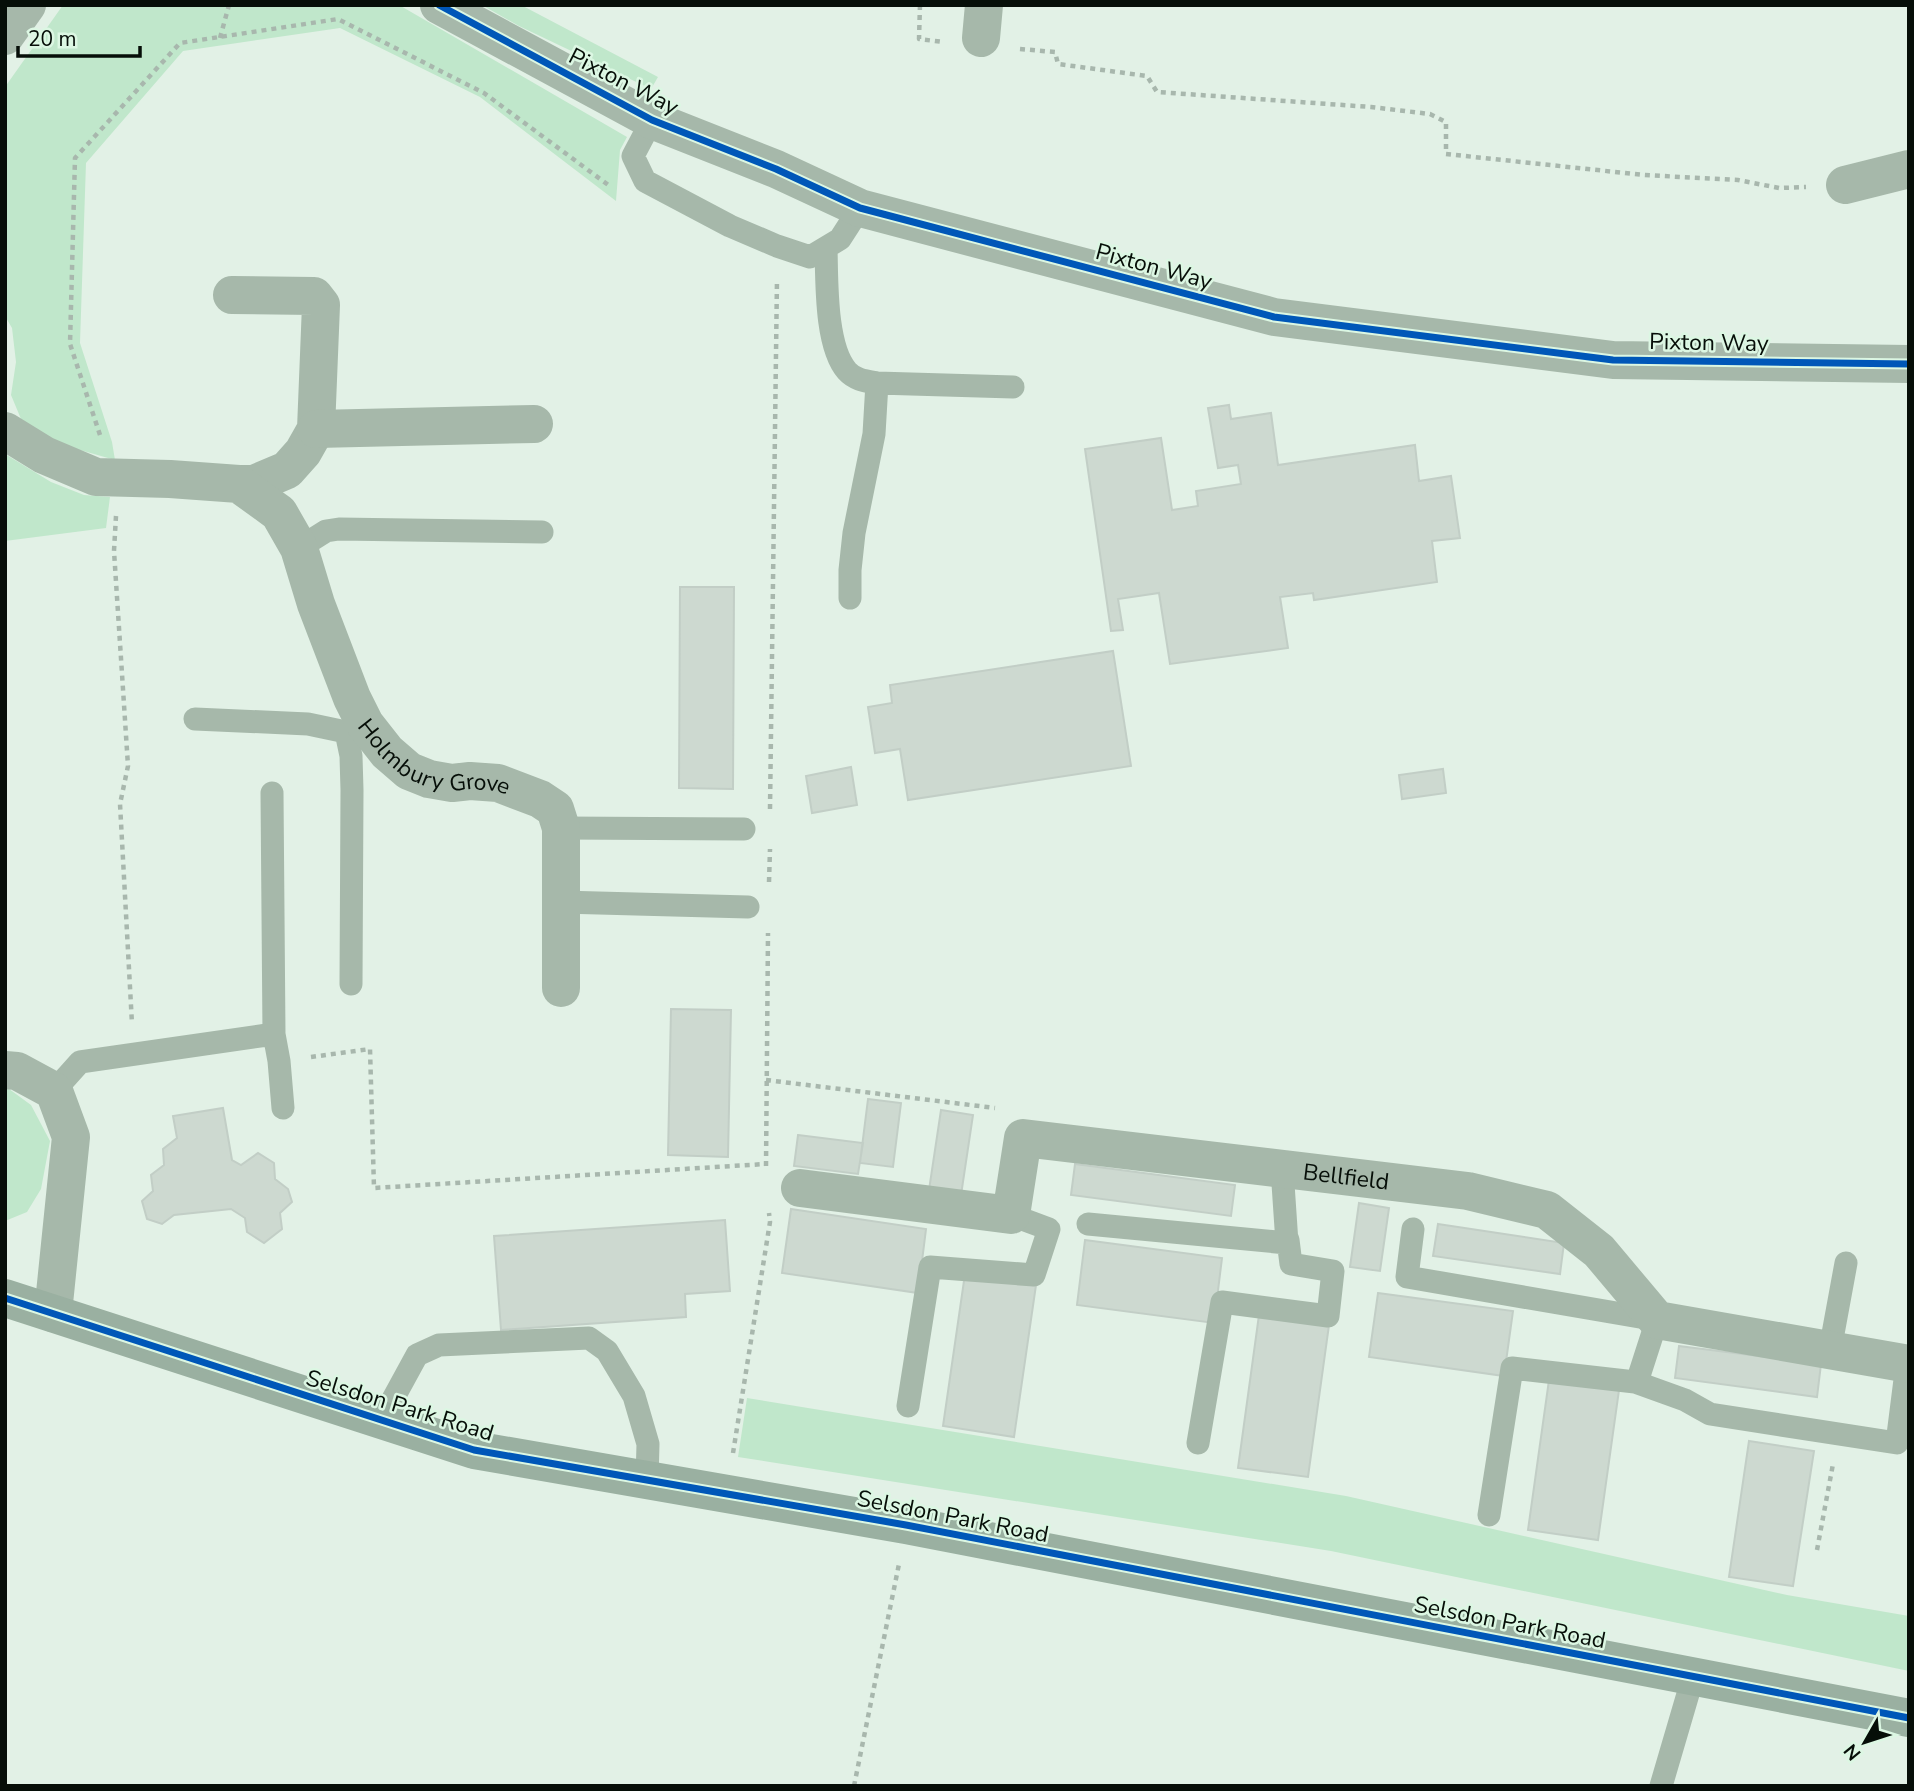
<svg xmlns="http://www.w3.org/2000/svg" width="1914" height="1791" viewBox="0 0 1914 1791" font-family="'Nunito Sans',sans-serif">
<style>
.green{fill:#c0e7cb}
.building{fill:#cdd9d0;stroke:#c2cec6;stroke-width:2}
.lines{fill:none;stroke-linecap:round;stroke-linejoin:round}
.path{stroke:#a8b7ad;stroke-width:4.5;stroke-dasharray:5 5;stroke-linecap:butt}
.service{stroke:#a6b8aa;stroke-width:23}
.minor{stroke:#a6b8aa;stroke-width:38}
.tertiary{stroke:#a6b8aa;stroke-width:38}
.primary{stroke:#9ab0a1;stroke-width:38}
.cycleway-casing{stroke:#dcf7e3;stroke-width:11}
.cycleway{stroke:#0057b8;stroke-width:7}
.labels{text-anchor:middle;stroke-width:5;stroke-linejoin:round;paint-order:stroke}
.street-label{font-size:23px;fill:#060e08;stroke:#dcf7e3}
</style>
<rect width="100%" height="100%" fill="#e2f1e6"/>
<path class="green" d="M63,5h336l228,132 -7,13 -4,51 -136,-104 -140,-69 -157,23 -97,112 -6,180 32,99 3,18 -63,-18 -31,-23 -10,-24 5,-33 -4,-34 -7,-12v-229z
M482,5h39l137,72 -7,12 -132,-63z
M5,454l46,28 33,13 26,2 -4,31 -101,13z
M5,1086l26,19 19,36 -9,48 -14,23 -22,9z
M747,1398l599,98 441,99 122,21v55l-578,-120 -593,-94z"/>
<path class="building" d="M1229,405l2,14 40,-6 7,52 137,-20 4,36 32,-5 9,62 -28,3 5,41 -123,18 -1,-7 -33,4 8,51 -118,16 -11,-71 -41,6 5,31 -12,1 -26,-182 76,-11 11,72 26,-4 -2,-15 45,-7 -3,-19 -20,3 -10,-60z
M680,587h54l-1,202 -54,-1z
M1113,651l18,115 -223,34 -8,-51 -25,4 -7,-46 24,-4 -2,-18z
M851,767l6,38 -45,8 -6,-37z
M1443,769l3,24 -44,6 -3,-24z
M671,1009l60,1 -3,147 -60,-2z
M868,1099l33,4 -8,64 -33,-4z
M223,1108l9,52 9,5 17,-12 16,10 1,16 13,10 4,13 -12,11 2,16 -18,14 -17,-11 -2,-14 -14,-9 -57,6 -12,9 -15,-5 -5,-18 11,-10 -2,-16 13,-10 -1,-16 14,-11 -4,-22z
M941,1110l32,5 -12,80 -32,-5z
M798,1135l65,8 -5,31 -64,-8z
M1075,1164l160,21 -4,31 -160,-21z
M1359,1203l30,5 -9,63 -30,-4z
M791,1209l135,20 -8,64 -136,-20z
M725,1220l5,71 -45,3 1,23 -185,13 -7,-94z
M1438,1224l126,19 -4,31 -127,-18z
M1085,1240l137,18 -8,65 -137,-18z
M965,1274l71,11 -22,152 -71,-11z
M1378,1293l135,18 -9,65 -135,-19z
M1259,1315l70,10 -21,152 -70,-9z
M1679,1346l142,18 -4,33 -142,-19z
M1549,1380l70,10 -21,150 -70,-10z
M1749,1441l65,10 -21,135 -64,-9z"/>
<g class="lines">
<path class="path" d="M920,5l-1,34 24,3
M220,38l9,-33
M1020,49l35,3 3,12 89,12 10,16 214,15 59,7 16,8v32l198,21 94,5 41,8 27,-1
M100,435l-30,-91 5,-186 105,-115 158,-24 146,74 127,94
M116,516l-2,35 14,215 -8,38 12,220
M770,809l7,-530
M769,882l1,-33
M311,1057l59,-8 4,139 391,-24
M766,1080l229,28
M766,1166l2,-233
M733,1453l37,-231 -1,-9
M1817,1550l16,-86
M854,1786l45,-222"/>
<path class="service" d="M652,120l-19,36 12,25 85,45 47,20 33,11 30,-18 20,-31
M826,248c1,32 -1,98 21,123 8,9 19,10 30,12l136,4
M299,548l27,-17 13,-2 203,3
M850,598v-28l4,-37 20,-99 3,-51
M195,719l113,5 38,8 12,-5
M346,732l5,24 1,34 -1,194
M561,828l183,1
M561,902l187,5
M274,1034l5,27 4,47
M54,1091l26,-29 194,-28 -2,-241
M1088,1224l199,19 -5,-74
M1413,1229l-6,48 250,43 -20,62
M1830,1350l16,-87
M908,1406l22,-139 104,8 15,-46 -38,-14
M381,1421l36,-66 22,-10 150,-7 18,13 27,45 14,48 -1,36
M1198,1443l24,-141 106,14 5,-45 -42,-7 -3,-24
M1489,1515l23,-147 123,14 50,18 25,14 187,29 10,-79
M1661,1786l32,-109"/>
<g class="minor">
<path d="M439,5l213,115 124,49 84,39 414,109 339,43 296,4"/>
<path d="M981,38l3,-33"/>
<path d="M1845,185l64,-16"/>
<path d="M232,295l82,1 7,9 -5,124 -13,23 -16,18 -33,14h-15"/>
<path d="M316,429l218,-5"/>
<path id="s1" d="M5,431l39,24 52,22 74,2 69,5 40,29 20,35 17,56 36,94 13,26 22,28 22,19 20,8 23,4 18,-2 28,2 42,16 15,10 6,19v160"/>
<path d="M5,1070l12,1 37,20 17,46 -18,176"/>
<path id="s2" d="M800,1188l211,27 12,-77 445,53 79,19 52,41 58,69 252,44"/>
</g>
<path class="tertiary" d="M5,36l22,-31"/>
<path class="primary" d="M5,1298l469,152 432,75 1003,193"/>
<g class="cycleway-casing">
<path id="cycleway" d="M439,5l213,115 124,49 84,39 414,109 339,43 296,4
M5,1298l469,152 432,75 1003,193"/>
</g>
<use href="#cycleway" class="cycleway"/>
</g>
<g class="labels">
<g class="street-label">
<text transform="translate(624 81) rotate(27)" y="8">Pixton Way</text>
<text transform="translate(1154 266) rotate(15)" y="8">Pixton Way</text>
<text transform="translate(1709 342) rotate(1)" y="8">Pixton Way</text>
<text dy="8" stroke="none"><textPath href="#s1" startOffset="606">Holmbury Grove</textPath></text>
<text dy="8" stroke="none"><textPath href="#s2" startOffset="616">Bellfield</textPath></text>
<text transform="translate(400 1405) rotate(17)" y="8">Selsdon Park Road</text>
<text transform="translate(953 1516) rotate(11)" y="8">Selsdon Park Road</text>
<text transform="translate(1510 1622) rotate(11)" y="8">Selsdon Park Road</text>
</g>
</g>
<rect width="1914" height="1791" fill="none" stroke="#060e08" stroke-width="14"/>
<g transform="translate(1865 1742) rotate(231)" stroke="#dcf7e3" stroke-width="5" paint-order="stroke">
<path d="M0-5L12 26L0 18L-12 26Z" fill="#060e08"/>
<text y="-10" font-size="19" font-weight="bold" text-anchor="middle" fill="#060e08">N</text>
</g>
<path d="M18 46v10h122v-10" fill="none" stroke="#060e08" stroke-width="3.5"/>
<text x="28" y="46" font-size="21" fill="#060e08" stroke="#dcf7e3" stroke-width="5" paint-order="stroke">20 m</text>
</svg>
